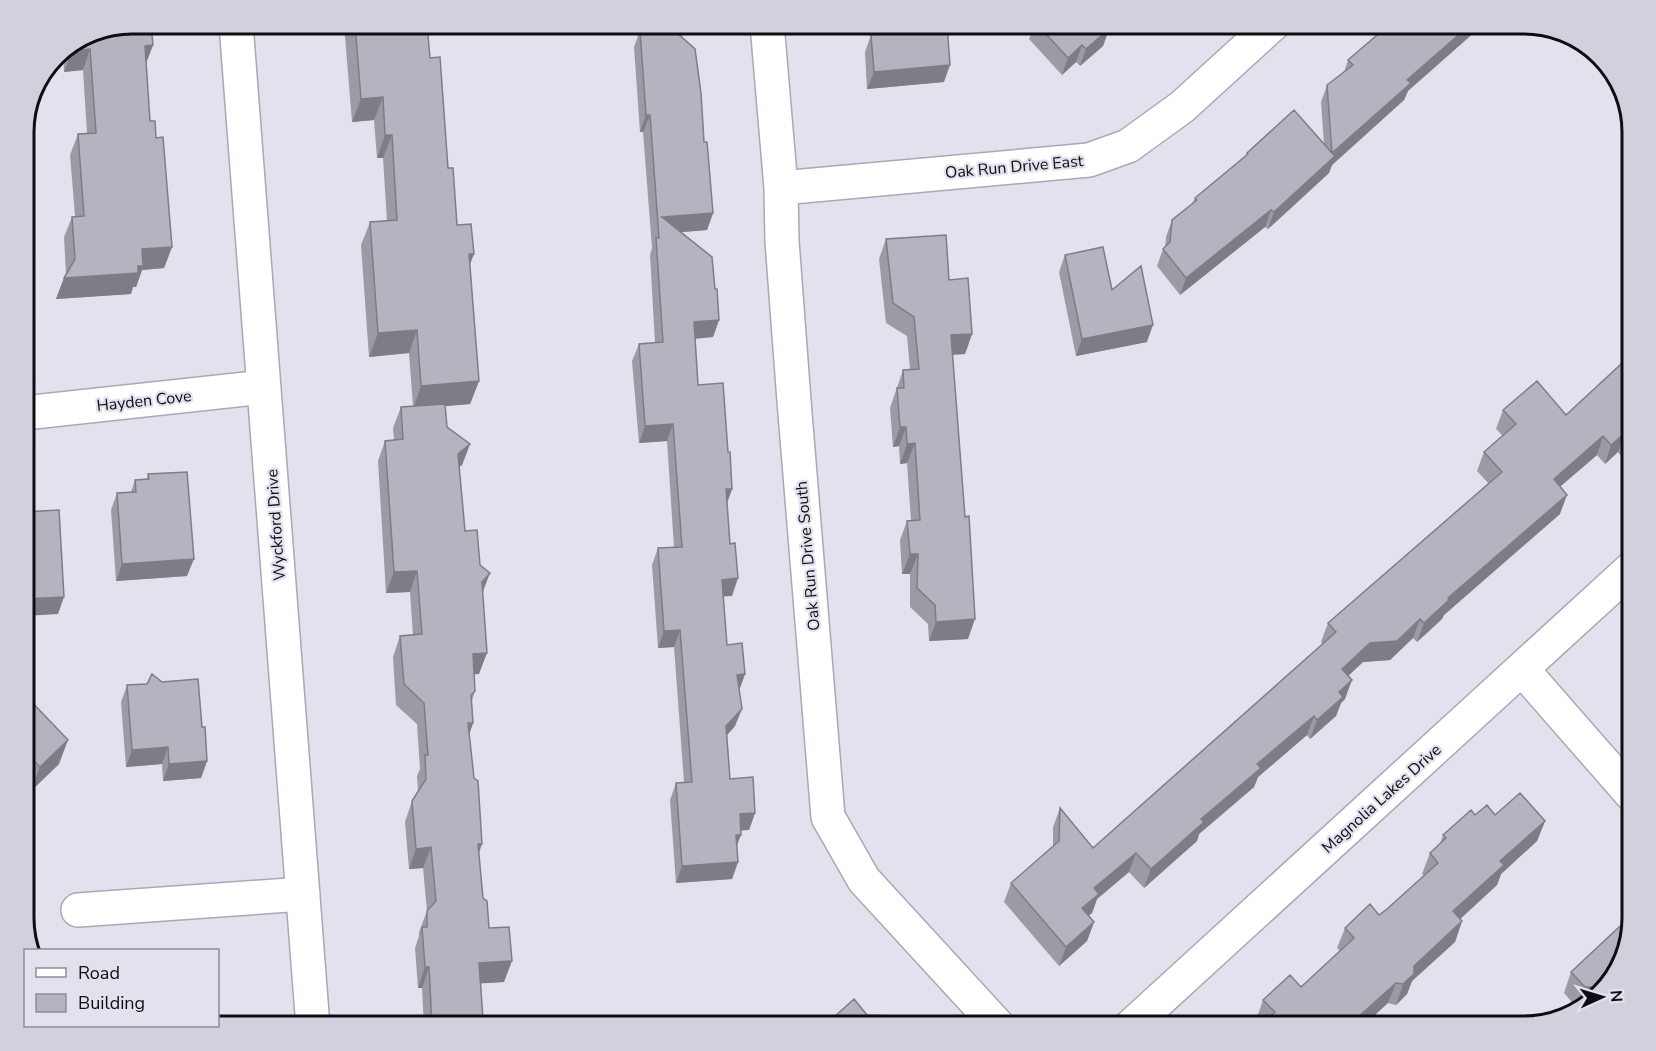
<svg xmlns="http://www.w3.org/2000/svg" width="1656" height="1051" viewBox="0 0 1656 1051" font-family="'Nunito Sans',sans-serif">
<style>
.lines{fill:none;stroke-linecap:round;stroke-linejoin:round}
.minor-casing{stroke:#a9a8b5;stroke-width:36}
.minor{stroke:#fff;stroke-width:33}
.wall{fill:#9b9aa5}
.shaded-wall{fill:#7e7d86}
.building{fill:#b4b3c0;stroke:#7e7d86;stroke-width:1.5}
.labels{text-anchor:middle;stroke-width:4.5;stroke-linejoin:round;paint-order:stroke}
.street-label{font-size:16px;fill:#0e0e12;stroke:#e2e1ee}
.rim{fill:none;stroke:#0e0e12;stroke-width:3}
</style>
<rect width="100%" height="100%" fill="#e2e1ee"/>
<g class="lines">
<g class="minor-casing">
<path id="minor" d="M236,24l77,1003
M767,24l14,164 1,53 12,160 34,416 36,63 135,147
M781,188l308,-28 39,-14 54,-39 91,-83
M24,413l240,-26
M1522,669l110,126
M78,910l225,-16
M1130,1027l502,-459"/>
</g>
<use href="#minor" class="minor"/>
</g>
<path class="wall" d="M344,24h83l3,34 27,167 13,39 9,117 -9,23 -25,2 2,21 23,17 -8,21 -3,2 6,64 17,62 -3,81h-5l1,17 -3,10 1,22 -4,10 14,165 6,30 15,54 -23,1 2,36 5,8h-64l-2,-39h-4l-3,-40 4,-12v-4l8,-21 -4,-43 -14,1 -4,-47 7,-21 6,-10 -1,-15 3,-7 -3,-45 -21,-19 -3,-48 7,-21 13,-1 -3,-43 -24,1 -8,-132 7,-20 9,-1 -1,-12 8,-21 12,-1 -4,-53 -40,4 -8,-112 9,-23 17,-1 -4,-63h-6l-3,-38 -22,2z
M637,24h30l37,118 9,71 -6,17 -26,2 34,57 4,31 -6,17 -18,2 3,46 30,67 4,37 -5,14 5,93h-9l4,49 18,29 -6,16 -4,36 -8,9 3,44 25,34 -6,17h-8l-4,16 1,16 -6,17 -56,4 -6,-83 6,-17 8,-1 -10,-135 -16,1 -6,-83 6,-17 16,-1 -7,-106 -28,2 -7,-82 7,-17 16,-1 -5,-88 2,-7 -9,-116h-3l-6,-85 4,-11z
M878,24h69l-3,58 -77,7 -2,-37 6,-17h7z
M1035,24h82l-9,8 -5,14 -23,20 -4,-4 -14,13 -33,-36z
M1500,24h20l-11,10z
M91,32l62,13 -7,18 4,58 6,17 16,109 -8,21 -22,2 -6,17h-3l-2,7 -75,5 8,-21 2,-5 -2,-36 8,-20 3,-1 -5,-61 8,-21 9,-1 -4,-63 -19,2 -1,-21z
M1348,60l60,31 -4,9 -72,65 -3,8 -61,56 -3,-2 -85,68 -23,-29 6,-17 2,-2 1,-10 6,-17 20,-16 3,-6 51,-42 1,-3 77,-9 -3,-42 6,-17 17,-13z
M886,239l63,41 23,54 -7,20 -13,1 16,284 -39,2 -1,-17 -18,-17v-33h-8l-2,-34 7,-19 4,-1 -4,-57 -7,1 -1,-18 -6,1 -3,-39 13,-38 7,-1 -3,-33 -21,-13 -7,-64z
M1065,255l47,35 35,52 -71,14 -17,-84z
M1632,354v93l-10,10 -4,-5 -13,12 -8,-9 -37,31v28l-116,101 -2,4 -25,23 -4,-4 -23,22 -27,2 -15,14 -3,23 -4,4 -5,13 -26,23 -3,-4 -49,42 -4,10 -55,47 -2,7 -53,47 -15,-16 -32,27 -5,14 -4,3 6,6 -7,19 -28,25 -55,-64 7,-19 42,-36v-20l7,-19 33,40 230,-204 -2,-2 7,-19 161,-139 -12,-13 7,-19 19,-16 -7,-7 7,-19 63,5z
M148,474l39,102 -71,5 -5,-71 6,-17 14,-1 4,-12 12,-1z
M127,685l75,42 5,34 -6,17 -38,3 -1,-17 -36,3 -5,-65z
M24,698l35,66 -28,27 -6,-6 -1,1z
M1475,815h20l50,6 -8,20 -36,33 -4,11 -37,34 2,2 -7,21 -43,39 -5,13 -11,11 -8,-2 -128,22 -4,-5 7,-20 38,-13 39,-36 -3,-3 8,-20 34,-13 8,-6 37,-34 -2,-1 8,-21 10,-9 3,-9z
M1571,972l43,6 -32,30h-5l-13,-15z"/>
<path class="shaded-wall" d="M1104,24h13l-9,8 -5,14 -23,20 6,-17z
M1471,24h13l-76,67 -4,9 -72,65 -3,8 -61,56 6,-17 133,-132z
M1512,24h8l-11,10z
M153,45l-8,21v-20z
M1082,45l-6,17 -14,13 6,-17z
M90,49l-7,21 -19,2 8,-21z
M950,65l-6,17 -77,7 7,-17z
M383,97l-9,23 -22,2 9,-23z
M646,115h4l-7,17h-3z
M385,135h7l-9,23h-6z
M1271,210l-6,17 -85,68 6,-17z
M713,213l-6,17 -48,4 3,-17z
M172,247l-8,21 -22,2 -6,17h-3l-2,7 -75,5 8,-21 78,-29z
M469,254h5l-9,23z
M719,320l-6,17 -25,2 6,-17z
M1153,325l-6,17 -71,14 6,-17z
M417,330l-8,23 -40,4 9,-24z
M972,334l-7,20 -21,1 7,-20z
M479,381l-9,23 -57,5 8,-23z
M673,424l-6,17 -28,2 6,-17z
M900,427h6l-7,19 -6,1z
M1625,433l-7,19 -13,12 6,-19z
M1632,435v12l-10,10 6,-19z
M1603,436l-6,19 -50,43 7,-19z
M915,443l-8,20 -7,1 7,-20z
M470,444l-8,21 -11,10 7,-21z
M726,489h6l-6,17z
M1567,495l-7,19 -116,101 -2,4 -25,23 7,-19 24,-25z
M910,554h8l-8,20h-8z
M194,559l-7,17 -71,5 6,-17z
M417,571l-7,21 -24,1 8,-21z
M490,573l-8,21v-12z
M738,578l-6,18 -16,1 6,-17z
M64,597l-6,17 -34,2v-17z
M975,619l-7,20 -39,2 7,-19z
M1420,619l-7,19 -23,22 -27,2 -28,26 7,-19 28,-26z
M680,630l-6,17 -16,1 6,-17z
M487,653l-8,21 -14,1 8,-21z
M745,674l-6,17 -2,-16z
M1352,680l-7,19 -4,4 -5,13 -26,23 7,-19 22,-28z
M742,709l-7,17 -15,17 6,-17z
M1314,716l-7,19 -49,42 -4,10 -55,47 -2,7 -53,47 7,-19 106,-105z
M468,723h5l-7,21z
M68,740l-9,24 -28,27 9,-24z
M168,747l-6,17 -36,3 6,-17z
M34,761l-9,24 -1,1v-16z
M207,761l-6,17 -38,3 6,-17z
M755,813l-6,17 -15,1 6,-17z
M1545,821l-8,20 -36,33 -4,11 -51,47 7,-21 47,-50z
M736,835h5l-7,17z
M478,844h4l-7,20z
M431,847l-8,21 -14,1 7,-20z
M1136,853l-7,19 -32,27 -5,14 -17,14 7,-19 12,-20z
M738,862l-6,17 -56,4 6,-17z
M1462,921l-7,21 -43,39 -5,13 -11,11 7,-21 11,-18z
M1094,922l-7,19 -28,25 7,-19z
M512,961l-8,21 -32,2 7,-21z
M425,967h4l-7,21h-4z
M1396,983l-8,20 -26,24h-15z
M1585,987h9l-6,15 -6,6h-5z"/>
<path class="building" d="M133,24h18l2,21 -8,1 5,75h5l1,17 7,-1 9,110 -30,2 1,17h-5v7l-74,5 11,-19 -3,-42 12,-1 -6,-82 18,-1 -6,-84 -18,2v-6l19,-13z
M355,24h72l3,34 10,-1 8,111h5l4,57 14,-1 3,30h-5l10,127 -58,5 -4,-56 -39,3 -8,-111 27,-2 -5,-85h-7l-2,-38 -22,2z
M645,24h22l28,25 6,44 3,49h3l6,71 -51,4 50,40 3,32h2l2,31 -25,2 4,63 25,-2 5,69h2l2,37h-6l4,55 5,-1 3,35 -16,2 5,65 15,-2 3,31 -8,1 5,34 -16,17 4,53 23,-2 2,36 -15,1 1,21h-5l2,27 -56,4 -6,-83 16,-1 -12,-152 -16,1 -6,-83 24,-1 -9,-123 -28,2 -6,-82 24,-2 -7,-104h3l-9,-123h-4l-6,-85 5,-1z
M885,24h62l3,41 -76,7 -3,-37 14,-1z
M1037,24h67l5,5 -23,20 -4,-4 -14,13z
M1390,24h81l-64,56 4,3 -79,70 3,3 -61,56 -3,-2 -85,68 -23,-29 7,-7 2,-22 25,-20 -2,-2 53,-44 -1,-1 47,-43 38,43 -5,-68 26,-20 -5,-5z
M946,235l3,45 19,-2 4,56 -21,1 14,182 4,-1 6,103 -39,3 -1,-17 -18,-17 1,-34h-8l-3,-33 13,-1 -5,-77 -8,1 -1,-17h-6l-3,-39h7l-1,-18 16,-1 -5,-52 -21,-14 -7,-64z
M1103,247l9,43 29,-24 12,59 -71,14 -17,-84z
M1632,354v81l-4,3 -3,-5 -14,12 -8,-9 -49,43 13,16 -119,103 1,2 -25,23 -4,-4 -23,22 -27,2 -28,26 10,11 -13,12 4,5 -26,23 -3,-4 -57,48 4,4 -60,51 3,3 -53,47 -15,-16 -42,35 5,6 -17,14 12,14 -28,25 -55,-64 48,-42 1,-33 33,40 243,-216 -8,-9 174,-151 -18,-20 32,-28 -13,-14 34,-29 29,34z
M445,404l2,23 23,17 -12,10 7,77 12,-1 3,35 10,8 -8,9 5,71 -14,1 2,37 -4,4 2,28h-5l6,55 4,3 4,63h-4l5,54 4,3 2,27 20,-1 3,34 -33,2 4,56h5v8h-58v-2h2l-3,-58h-4l-3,-40h5v-16l9,-10 -5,-54 -15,2 -4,-48 14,-22 -1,-24h3l-4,-52 -20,-19 -4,-48 22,-2 -5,-63 -23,1 -9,-131 18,-2 -2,-32z
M187,472l7,87 -72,5 -5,-71 19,-1 -1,-12 14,-1 -1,-5z
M59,510l5,87 -40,2v-87z
M152,674l10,8 36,-3 4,48h3l2,34 -38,3 -1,-17 -36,3 -5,-65 20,-1z
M26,696l42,44 -28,27 -6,-6 -10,9v-72z
M1520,793l25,28 -45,40 4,4 -51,46 9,10 -48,45v8l-11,10 -7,-1 -49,44h-89l17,-15 -12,-12 27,-25 11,12 53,-49 -9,-10 25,-24 9,11 8,-6 51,-46 -8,-10 16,-15 -3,-3 28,-25 4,5 12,-10 8,10z
M1632,915v4l-18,59 -15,15 -5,-6h-9l-14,-15z
M854,999l13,16 24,1 9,11h-77z
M230,1021v6l-99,-1h87v-4z"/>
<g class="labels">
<g class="street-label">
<text transform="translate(1014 166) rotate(-5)" y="6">Oak Run Drive East</text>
<text transform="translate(144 400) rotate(-6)" y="6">Hayden Cove</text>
<text transform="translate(275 525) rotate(-94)" y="6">Wyckford Drive</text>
<text transform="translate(807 556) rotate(-95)" y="6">Oak Run Drive South</text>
<text transform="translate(1381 798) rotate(-42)" y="6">Magnolia Lakes Drive</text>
</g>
</g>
<path d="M0 0H1656V1051H0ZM132 34H1524A98 98 0 0 1 1622 132V918A98 98 0 0 1 1524 1016H132A98 98 0 0 1 34 918V132A98 98 0 0 1 132 34Z" fill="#d1d0dc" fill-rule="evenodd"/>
<path class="rim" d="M132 34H1524A98 98 0 0 1 1622 132V918A98 98 0 0 1 1524 1016H132A98 98 0 0 1 34 918V132A98 98 0 0 1 132 34Z"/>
<rect x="24" y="949" width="195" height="78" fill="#e2e1ee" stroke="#8d8d96" stroke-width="1.5"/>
<rect x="36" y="968" width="30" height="9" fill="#ffffff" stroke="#8d8d96" stroke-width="1.5"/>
<text x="78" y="979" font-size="18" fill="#0e0e12">Road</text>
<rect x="36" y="994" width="30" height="18" fill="#b4b3c0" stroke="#8d8d96" stroke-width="1.5"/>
<text x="78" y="1009" font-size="18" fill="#0e0e12">Building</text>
<g transform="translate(1602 997) rotate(86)" stroke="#e2e1ee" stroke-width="4.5" paint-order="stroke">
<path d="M0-4.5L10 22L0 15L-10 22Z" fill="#0e0e12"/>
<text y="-9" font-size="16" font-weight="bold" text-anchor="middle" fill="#0e0e12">N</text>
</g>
</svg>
